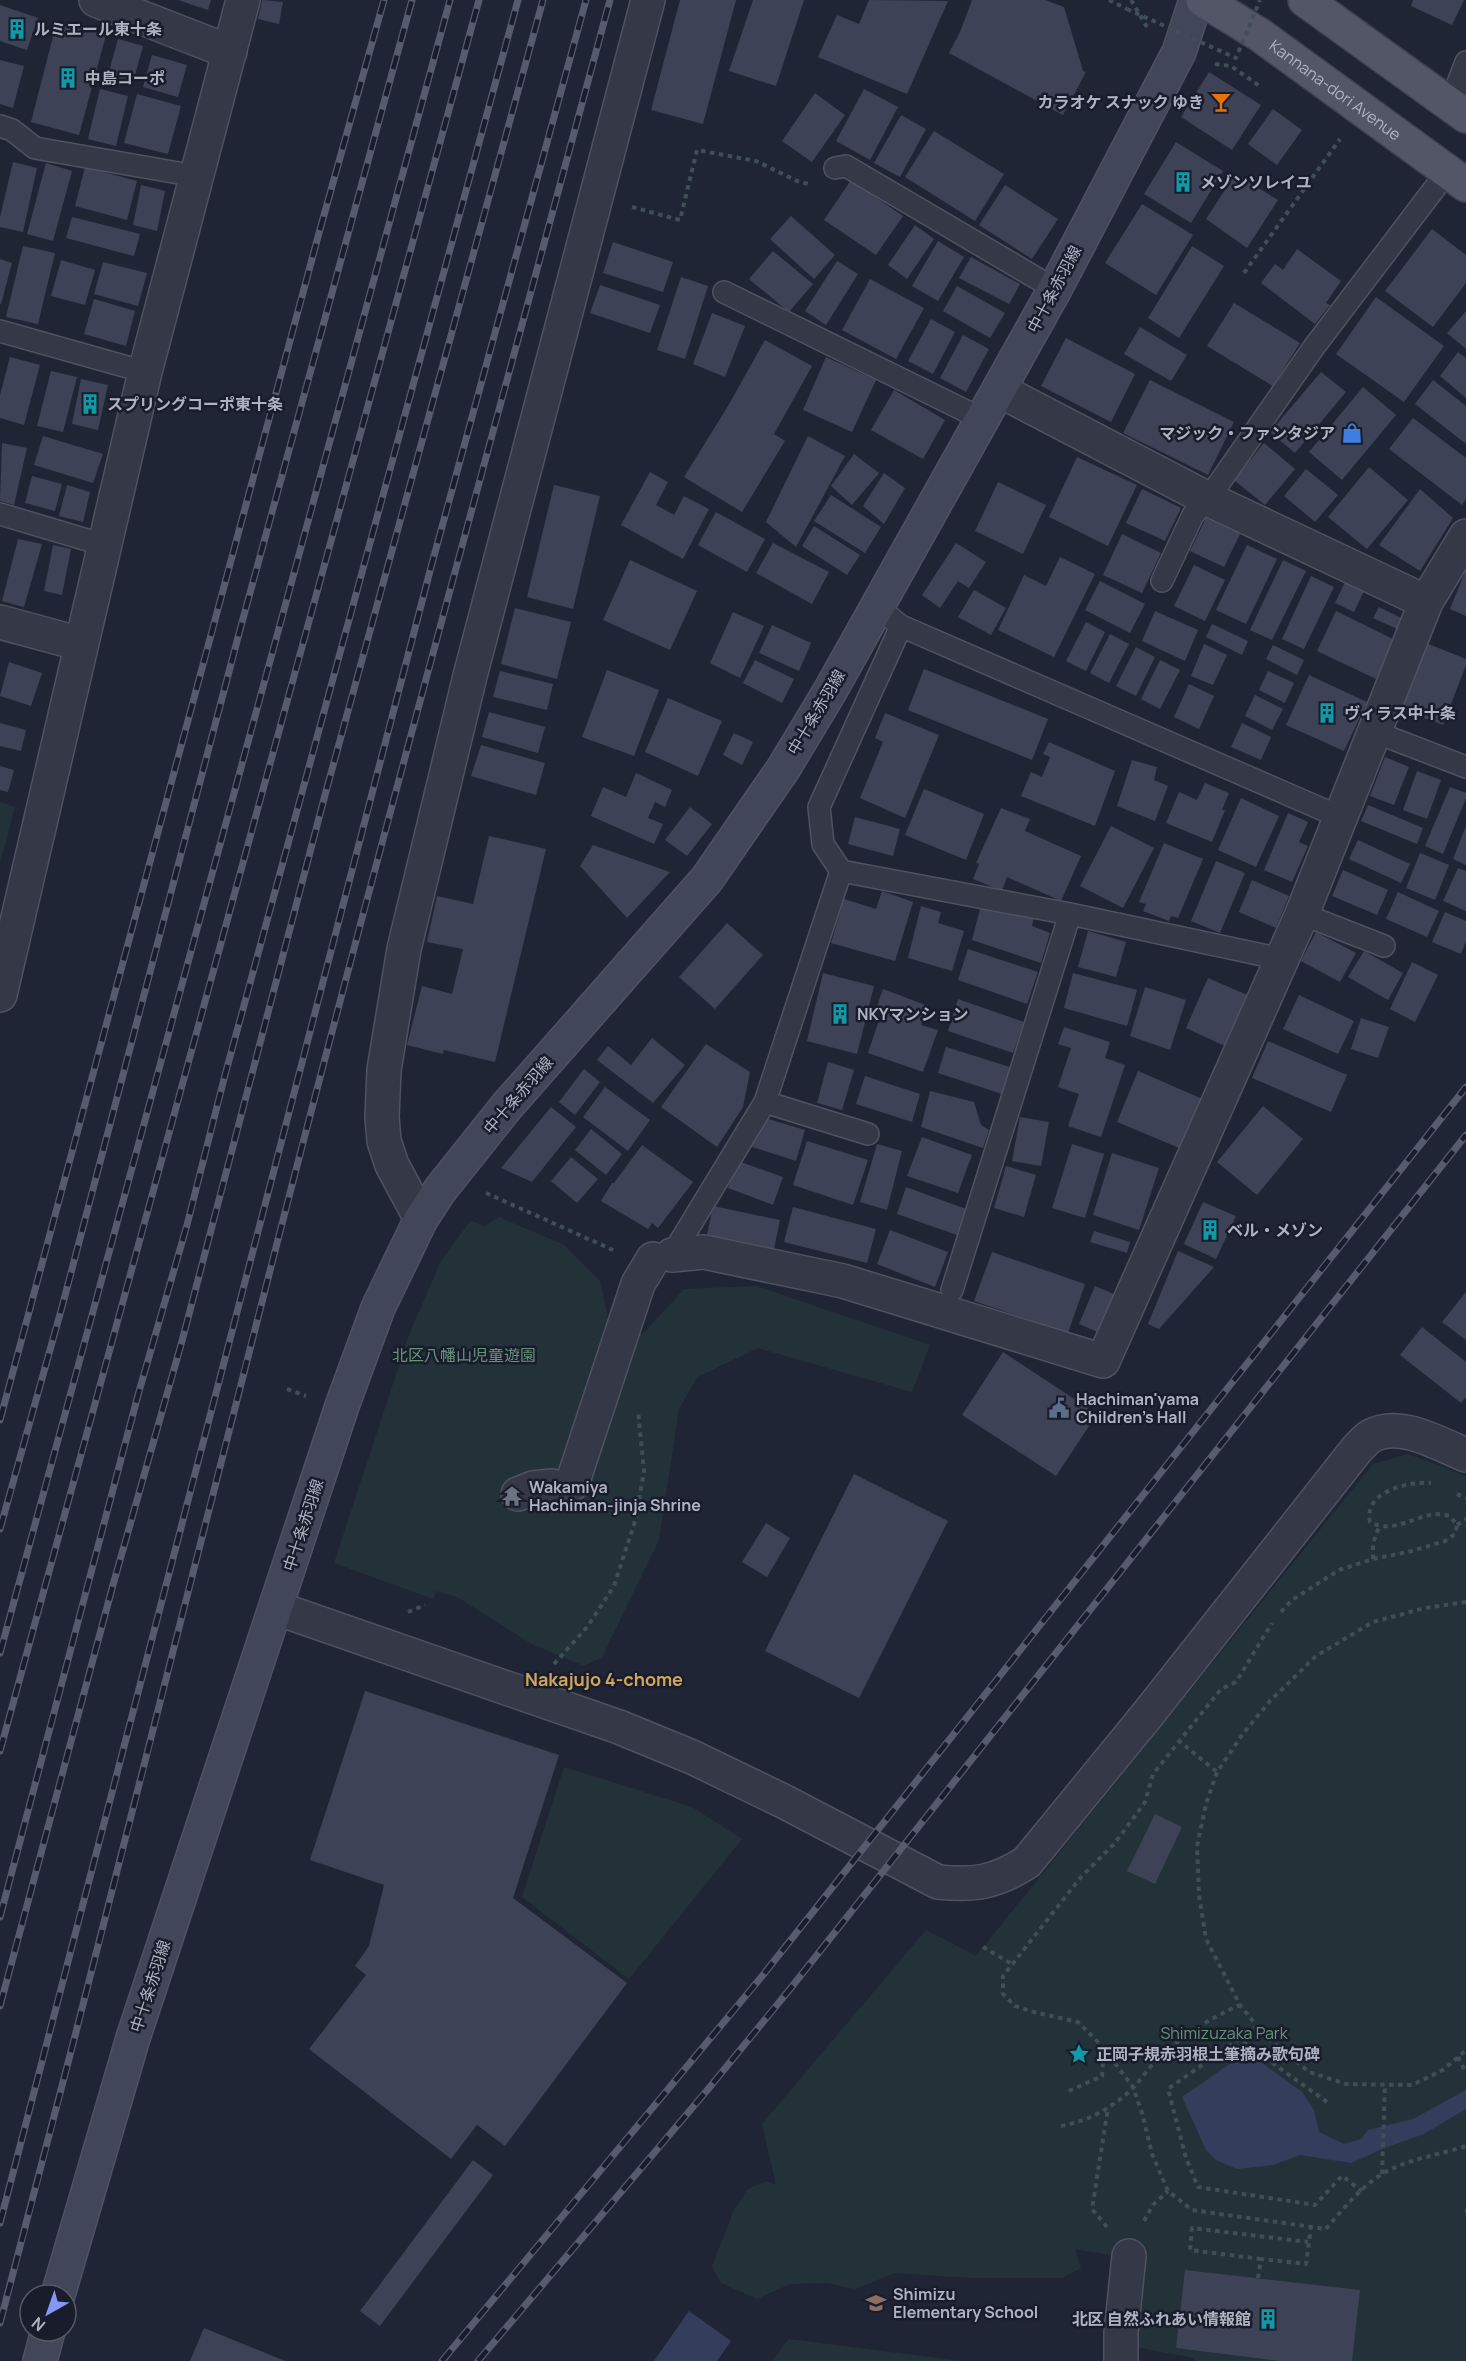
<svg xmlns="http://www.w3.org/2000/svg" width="1466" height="2361" viewBox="0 0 1466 2361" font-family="Manrope,'Noto Sans JP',sans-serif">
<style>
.green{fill:#233238}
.water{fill:#353d5d}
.building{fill:#3d4256}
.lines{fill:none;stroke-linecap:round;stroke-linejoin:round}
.lane-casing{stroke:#4e5261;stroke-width:24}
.street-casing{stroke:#4e5261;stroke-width:36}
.secondary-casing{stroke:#4e5261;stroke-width:36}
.primary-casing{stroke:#3d4150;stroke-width:36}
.path{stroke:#404e55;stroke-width:4;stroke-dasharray:4.5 4.5;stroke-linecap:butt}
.lane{stroke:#343847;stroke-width:21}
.street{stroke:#343847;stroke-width:33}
.secondary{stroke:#424659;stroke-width:33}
.primary{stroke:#525667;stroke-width:33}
.rail-casing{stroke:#565b6e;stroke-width:7}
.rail{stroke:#191d2b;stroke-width:4.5;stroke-dasharray:14;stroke-linecap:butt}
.path-bridge{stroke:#404e55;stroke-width:4;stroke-dasharray:4.5 4.5;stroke-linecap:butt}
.labels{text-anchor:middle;stroke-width:5;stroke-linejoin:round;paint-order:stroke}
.poi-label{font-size:16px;font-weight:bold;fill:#aeb2c3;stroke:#191d2b;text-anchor:start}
.street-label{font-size:16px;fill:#aeb2c3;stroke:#191d2b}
.park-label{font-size:16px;fill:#67937a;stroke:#191d2b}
.neighbourhood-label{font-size:18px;font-weight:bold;fill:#cfa65e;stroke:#191d2b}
</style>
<rect width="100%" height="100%" fill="#202536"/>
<path class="green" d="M0,802l15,5 -15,56z
M499,1217l65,28 36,36 11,50 33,2 40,-44 72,-3 174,59 -18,47 -154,-44 -61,29 -18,32 -20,131 -57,117 -18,9 -52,-22 -75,-47 -21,-6 -3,8 -99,-36 75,-228 32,-74 30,-41 13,7z
M1408,1454l58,22v885h-271l-2,-3 -58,-11 9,-86 -69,-12 6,19 -19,10h-92l-75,-5 -40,16 -29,-6 -36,1 -33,15 -36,-16 -9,-17 22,-56 14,-21 19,-8 9,4 -14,-61 164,-194 50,26 397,-492z
M564,1767l128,40 50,32 -113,140 -107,-82z
M789,2339l172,22h-189z"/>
<path class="water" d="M1247,2052l55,40 12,18 5,22 25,12 17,-5 7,-9 45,-11 53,-29v19l-42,25 -37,13 -36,16 -51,-8 -27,10 -36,4 -21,-9 -10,-10 -24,-53z
M689,2311l42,30 -14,20h-63z"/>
<path class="building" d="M178,0h33l-3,10z
M262,0l21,2 -4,22 -21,-5z
M680,0h56l-33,124 -52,-14z
M753,0h51l-28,86 -47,-15z
M869,0l79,1 -41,93 -89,-37 19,-42 22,9z
M972,0h73l19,7 19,64 3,1 -23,43 -114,-62 11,-21z
M1413,0h51l-12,25 -41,-19z
M0,5l38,13 -11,32 -27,-9z
M57,21l49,14 -27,100 -48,-13z
M118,39l25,7 -11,40 -25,-7z
M152,55l35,10 -9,32 -35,-10z
M0,60l24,6 -11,42 -13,-4z
M1209,72l52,33 -29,45 -51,-33z
M100,89l28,7 -12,50 -28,-7z
M864,89l34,18 -28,53 -34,-19z
M815,93l30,22 -33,47 -30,-21z
M137,94l44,12 -13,48 -44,-11z
M1273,109l29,21 -25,35 -29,-21z
M901,115l25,14 -26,48 -26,-14z
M934,131l70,43 -29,47 -70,-44z
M1176,142l47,29 -32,52 -47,-29z
M13,162l24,6 -14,64 -23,-5v-10z
M46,163l26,8 -19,70 -26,-7z
M85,167l52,14 -10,39 -52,-14z
M1235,174l43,26 -31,48 -41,-29z
M851,180l52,36 -27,39 -52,-35z
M141,185l24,6 -8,40 -24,-6z
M1005,185l53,34 -26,40 -53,-34z
M1142,204l51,31 -37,60 -51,-32z
M791,216l44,39 -21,24 -44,-40z
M72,217l68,17 -6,22 -68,-18z
M915,225l19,14 -27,40 -19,-14z
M1432,229l34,26v28l-33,44 -48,-36z
M938,241l26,16 -26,44 -26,-15z
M613,242l60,20 -10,30 -60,-19z
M23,246l32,7 -17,71 -32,-7z
M1192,246l32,20 -45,72 -31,-20z
M1297,249l44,32 -15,22 4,2 -15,19 -54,-41 14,-19 8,6z
M773,251l40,33 -24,28 -40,-33z
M971,257l49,27 -11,20 -50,-26z
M0,259l12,4 -11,41h-1z
M61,260l34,10 -10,35 -34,-9z
M837,261l21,13 -32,51 -21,-14z
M103,262l44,11 -9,33 -44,-12z
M681,277l27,9 -23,73 -28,-9z
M870,279l54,29 -28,51 -54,-29z
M600,285l60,20 -10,28 -60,-20z
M957,286l48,27 -15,25 -47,-27z
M1376,297l68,49 -40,56 -68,-48z
M94,299l41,12 -9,35 -42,-12z
M1234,303l66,40 -27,43 -66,-40z
M1466,311v38l-19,-16z
M712,313l33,13 -20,51 -32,-13z
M931,319l24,13 -22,42 -25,-13z
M1140,327l47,28 -16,26 -47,-27z
M963,335l26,14 -23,43 -26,-14z
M1066,338l69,36 -24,48 -70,-36z
M765,340l47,26 -38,68 11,7 -43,71 -58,-35 44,-71z
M1458,352l8,6v40l-26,-22z
M10,357l30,8 -16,60 -24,-7v-23z
M826,357l50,23 -24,52 -49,-22z
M51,371l26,6 -14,55 -26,-6z
M1321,372l25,20 -51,61 -25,-21z
M81,379l27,6 -10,45 -26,-6z
M1150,380l84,42 -26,53 -85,-42z
M1433,380l33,26v38l-51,-40z
M1363,387l33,28 -54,65 -33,-28z
M894,390l51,30 -22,39 -52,-29z
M1413,418l53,40v41l-4,6 -73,-56z
M43,436l60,18 -10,29 -59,-18z
M808,436l37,20 -49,91 -30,-25z
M2,443l25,5 -13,57 -14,-4z
M1264,443l31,26 -30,36 -31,-25z
M854,454l25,19 -27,32 -21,-19z
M1077,457l60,28 -29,61 -59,-29z
M1369,467l39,33 -41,49 -39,-32z
M1306,469l32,26 -23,27 -31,-26z
M650,472l18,10 -12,23 18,10 10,-19 25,13 -26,50 -62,-34z
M884,473l21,15 -21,36 -21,-18z
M32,476l30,8 -7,27 -30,-8z
M998,482l48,23 -23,49 -48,-23z
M67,485l23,7 -7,30 -24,-6z
M554,485l46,11 -27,113 -46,-12z
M1142,489l39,19 -16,33 -39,-18z
M1420,489l33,29 -33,53 -41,-26z
M831,495l50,32 -16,26 -51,-32z
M716,512l49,27 -18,33 -49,-27z
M1207,516l34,16 -17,35 -34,-16z
M814,526l46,29 -13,20 -45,-29z
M1122,534l39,19 -19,40 -39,-18z
M18,539l24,5 -18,63 -22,-6z
M773,543l56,29 -17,32 -56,-31z
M956,543l30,19 -17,26 -11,-7 -18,27 -18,-13z
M53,545l18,4 -9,46 -18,-4z
M1247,545l30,14 -31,65 -30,-14z
M1060,557l35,17 -41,83 -56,-27 26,-55 22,11z
M630,560l67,31 -27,59 -67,-30z
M1283,560l23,11 -34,69 -22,-10z
M1194,565l31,15 -20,41 -31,-15z
M1466,569v47l-16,-7z
M1311,576l23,11 -30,62 -22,-10z
M1347,578l19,9 -12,25 -19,-9z
M1100,581l45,23 -15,29 -45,-23z
M974,590l32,18 -15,27 -33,-18z
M1379,607l24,12 -6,10 -24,-11z
M515,608l56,14 -14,57 -56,-15z
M1155,611l43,19 -13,31 -43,-20z
M1336,611l59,29 -19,39 -59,-28z
M733,612l31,14 -24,52 -30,-15z
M1086,622l19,10 -19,39 -20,-10z
M1212,624l36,17 -6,14 -36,-18z
M772,625l39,18 -12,28 -40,-18z
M1110,634l19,10 -20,39 -19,-10z
M1426,643l40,16v6l-23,60 -43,-16z
M1204,644l23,11 -14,30 -22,-9z
M1273,645l31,15 -7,15 -31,-16z
M1136,647l19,10 -19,39 -20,-10z
M755,660l39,19 -12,24 -39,-20z
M1160,660l20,10 -20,39 -19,-10z
M9,662l33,11 -11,33 -31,-10z
M924,669l124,50 -16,41 -124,-50z
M607,670l52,20 -25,66 -52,-19z
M500,671l53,13 -6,26 -54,-13z
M1268,671l26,12 -9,20 -26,-13z
M1309,675l58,27 -23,49 -58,-26z
M1189,684l25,12 -15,33 -25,-12z
M1255,695l28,14 -11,21 -27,-14z
M668,698l54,23 -24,55 -53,-24z
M489,712l56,15 -7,26 -56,-16z
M885,713l54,22 -34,83 -45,-20 23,-56 -8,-4z
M0,723l26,7 -5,21 -21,-5z
M1242,723l29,14 -10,23 -30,-13z
M734,733l19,9 -11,23 -19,-10z
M1049,742l66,29 -20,55 -74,-30 10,-24 11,5 8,-20 -7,-3z
M481,745l64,18 -9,32 -65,-19z
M1385,757l24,10 -15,38 -24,-9z
M1132,760l25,7 -3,13 14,6 -13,35 -38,-15z
M0,766l14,4 -6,22 -8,-2z
M1417,771l24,9 -14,39 -24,-9z
M636,773l36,17 -7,17 -10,-5 -7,16 15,6 -9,20 -63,-28 12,-29 23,10z
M1205,783l24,10 -7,17h3l-13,32 -46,-19 13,-31 18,8z
M1450,787l16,6v5l-23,56 -18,-8z
M924,789l60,25 -18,46 -61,-25z
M1241,798l38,18 -23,51 -38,-17z
M1368,805l55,23 -6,16 -56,-23z
M690,807l22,17 -25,32 -22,-16z
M1001,808l29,11 -5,12 56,25 -20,45 -54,-24 -5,14 -29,-12 6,-15 -3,-1z
M1288,813l20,9 -9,20 9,4 -16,36 -28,-12z
M855,817l45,12 -7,27 -45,-12z
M1111,826l43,22 -31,60 -43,-22z
M1466,826v39l-13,-6z
M489,836l57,13 -51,213 -51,-12 -1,4 -36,-9 15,-59 30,8 11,-45 -36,-7 10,-46 36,8z
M1358,840l52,24 -9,19 -52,-24z
M1164,843l39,16 -25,59 -7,-2 -2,5 -26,-10 3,-7 -7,-2z
M593,845l77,27 -43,46 -47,-52z
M1420,853l29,12 -14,35 -29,-12z
M1216,861l29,12 -25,60 -29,-12z
M1458,868l8,3v40l-23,-10z
M1343,870l45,20 -11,25 -45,-19z
M1252,880l37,16 -13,32 -37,-16z
M882,891l31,11 -18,59 -64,-18 13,-44 32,10z
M1398,892l41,19 -12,26 -41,-18z
M981,905l53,12 -2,9 18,7 -9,30 -69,-23z
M921,906l20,6 -3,11 26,8 -12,40 -44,-13z
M1445,912l21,9v20l-5,13 -29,-12z
M727,923l36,32 -48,54 -36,-32z
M1088,931l38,11 -10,35 -38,-10z
M1316,932l40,21 -16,29 -39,-21z
M968,949l70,23 -11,32 -69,-24z
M1364,951l39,22 -15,27 -40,-23z
M1412,962l26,13 -23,47 -25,-13z
M823,973l51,13 -17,68 -50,-13z
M1073,973l64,17 -10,36 -63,-18z
M1208,978l44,19 -23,51 -43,-20z
M1145,987l41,13 -16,50 -40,-14z
M883,989l45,17 -7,19 17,5 -15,42 -55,-19 14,-42 -6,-2z
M1299,995l55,26 -16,33 -55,-25z
M958,999l66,23 -11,31 -65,-22z
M1361,1018l28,9 -11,31 -27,-9z
M1064,1027l46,15 -5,16 20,7 -24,72 -33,-11 11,-32 -21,-7 13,-39 -13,-4z
M652,1038l33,27 -32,38 -56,-43 11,-14 23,19z
M1268,1041l79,34 -16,37 -79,-34z
M706,1044l44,28 -7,35 -26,40 -56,-40z
M946,1047l64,20 -8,27 -64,-21z
M828,1062l26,8 -12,40 -25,-7z
M584,1069l16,13 -25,33 -16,-13z
M1138,1071l67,29 -21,50 -67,-28z
M865,1076l55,18 -8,28 -56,-18z
M605,1087l45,33 -22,31 -45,-34z
M930,1091l44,11 7,23 8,5 -6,18 -62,-21z
M1263,1106l40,33 -46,56 -40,-33z
M551,1107l25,20 -44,55 -31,-14z
M1020,1117l29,5 -8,44 -29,-5z
M765,1118l40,12 -9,31 -50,-16z
M591,1129l31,25 -16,21 -31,-25z
M922,1137l50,18 -14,38 -51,-17z
M807,1141l61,19 -15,45 -60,-20z
M877,1144l25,7 -15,59 -27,-8z
M1072,1144l32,10 -19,64 -33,-10z
M642,1145l51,37 -35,46 -6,-5 -4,6 -47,-28 11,-18h2z
M1112,1153l47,15 -20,62 -46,-15z
M571,1157l27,22 -21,24 -26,-22z
M738,1161l45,16 -10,28 -45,-17z
M1006,1166l30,9 -12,42 -30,-9z
M906,1187l60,22 -9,26 -60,-21z
M1203,1202l33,14 -20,43 -32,-15z
M713,1206l67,14 -6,29 -67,-14z
M793,1207l83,22 -9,34 -83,-21z
M890,1230l58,22 -13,35 -58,-23z
M1094,1231l36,11 -3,11 -37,-11z
M1178,1251l36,16 -55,62 -11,-5z
M992,1252l93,32 -17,49 -94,-32z
M1095,1286l28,12 -16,38 -28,-12z
M1466,1292v48l-24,-18z
M1422,1327l44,35v35l-5,6 -61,-48z
M1003,1352l94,62 -41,62 -94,-61z
M854,1474l94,47 -89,177 -94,-47z
M766,1523l24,15 -23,39 -25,-15z
M365,1691l194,64 -46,143 114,85 -122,163 -28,-21 -26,34 -142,-110 57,-74 -11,-9 14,-20 15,-61 -74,-25z
M1155,1814l27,13 -27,57 -28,-13z
M473,2160l20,15 -113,151 -20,-15z
M1185,2270l175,20 -8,71h-72l-104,-13z
M204,2328l81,33h-95z"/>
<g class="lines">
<g class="lane-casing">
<path id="lane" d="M1450,104l16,-42
M0,126l12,4 23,18 161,28
M835,168l11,-2 209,123
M724,292l258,127
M0,331l145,41
M0,514l104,31
M1162,581l31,-66 15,-16 106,-152 133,-175
M891,618l10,8 439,191
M901,626l-82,181 4,37 18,27 229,43 211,45
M1375,732l91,35
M1302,914l82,32
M765,1102l103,32
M672,1255l93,-153 76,-231
M952,1290l118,-376"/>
</g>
<g class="street-casing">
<path id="street" d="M96,0l134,52
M999,390l209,109 218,103
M0,622l81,22
M0,995l145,-623 98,-372
M421,1219l-29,-54 -8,-24 -2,-24 2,-47 20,-121 66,-273 178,-676
M672,1255l32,-3 139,29 260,80 199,-447 124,-312 40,-66
M572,1484l66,-200 15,-25
M518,1494l15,-6 19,-2
M276,1608l343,119 73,30 93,45 153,80c36,4 59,0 89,-20l121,-148 209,-265c4,-4 9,-10 14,-13 29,-16 68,8 95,19
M1121,2361v-28l8,-77"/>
</g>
<g class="secondary-casing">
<path id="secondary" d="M58,2295l75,-257 209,-632 36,-98 43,-89 19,-29 67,-84 200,-227 76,-110 47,-78 225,-402 124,-237 17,-52
M40,2361l8,-30"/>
</g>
<g class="primary-casing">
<g id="primary">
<path id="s1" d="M1203,0l57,35 206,150"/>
<path d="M1305,0l161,116"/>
</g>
</g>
<path class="path" d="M1109,0l18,9
M1131,0l16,27
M1215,64l16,2 30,21
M632,207l48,13 17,-70 59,11 41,20 11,3
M1244,273l96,-134
M486,1193l127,57
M287,1389l19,7
M1457,1494l9,4
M1457,1525l9,-6
M1373,1559v-16l6,-16
M1466,1602l-41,6 -52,14 -57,34 -46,45 -28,34 -25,37 -11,32 -9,42 2,49 7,44 34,66 25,31 44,36 37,12 66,1 31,-15 23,-20
M408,1612l17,-7
M1281,1612l11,-12 47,-30 34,-11 39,-8 33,-10 10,-7 2,-9 -7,-9c-5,-1 -10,-2 -15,-2 -23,3 -42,20 -65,8 -7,-30 38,-41 61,-39
M554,1664l34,-38 26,-40 22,-68 8,-47 -6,-60
M1178,1740l39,32
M983,1947l29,17
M1239,2039l18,-13
M1104,2049l29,38 9,26 10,41 16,37 24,19 134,19c16,-19 35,-42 56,-55 25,-15 57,-19 84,-28
M1458,2057l8,16
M1069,2091l33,-15 2,-28 -26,-26 -44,-10 -19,-6 -12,-12v-18l78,-99 34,-34 30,-41 8,-28 68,-85 15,-7 36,-59
M1327,2102l-88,-63 -71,50 18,69 12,29 117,18 27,-29 20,15
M1061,2126c28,-5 53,-19 73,-39 8,-9 15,-20 24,-28 24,-23 52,-41 82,-54
M1382,2174l3,-90
M1465,2211h1
M1144,2221l9,-16 15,-14
M1107,2227l-15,-18 16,-101
M1261,2259l-71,-9 2,-22 116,14
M1258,2278l3,-19 45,5 5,-37"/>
<use href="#lane" class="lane"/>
<use href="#street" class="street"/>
<use href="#secondary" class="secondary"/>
<use href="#primary" class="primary"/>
<g class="rail-casing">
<path id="rail" d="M0,1420l319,-1187 65,-233
M0,1529l62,-222 179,-681 171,-626
M0,1653l450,-1653
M0,1751l479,-1751
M0,1917l138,-522 49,-170 38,-150 293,-1075
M0,2006l113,-421 69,-244 143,-546 218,-795
M0,2223l431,-1656 155,-567
M0,2323c94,-354 182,-710 273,-1064 108,-421 224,-840 337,-1259
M442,2361l321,-386 703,-888
M478,2361l231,-273 81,-99 676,-854"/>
</g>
<use href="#rail" class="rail"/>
<path class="path-bridge" d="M1127,9l109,49 24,-58"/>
</g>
<defs>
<g id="building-bare" transform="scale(1.62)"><path d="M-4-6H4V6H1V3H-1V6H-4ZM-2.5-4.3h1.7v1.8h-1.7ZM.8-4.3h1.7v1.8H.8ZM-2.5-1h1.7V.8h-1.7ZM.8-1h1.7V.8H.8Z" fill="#0f9aa8" stroke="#191d2b" stroke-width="2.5" paint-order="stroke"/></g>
<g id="bar-bare" transform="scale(1.62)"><path d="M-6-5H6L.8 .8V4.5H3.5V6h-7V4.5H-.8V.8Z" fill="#e8710a" stroke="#191d2b" stroke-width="2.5" paint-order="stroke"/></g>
<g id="shop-bare" transform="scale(1.62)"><path d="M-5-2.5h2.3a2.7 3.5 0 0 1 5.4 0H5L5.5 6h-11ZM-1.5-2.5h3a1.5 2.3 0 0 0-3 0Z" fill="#3f7fe0" stroke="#191d2b" stroke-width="2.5" paint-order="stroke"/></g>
<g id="civic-bare" transform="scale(1.62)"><path d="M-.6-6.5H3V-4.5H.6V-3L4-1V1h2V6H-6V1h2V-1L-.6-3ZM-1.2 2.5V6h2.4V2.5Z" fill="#5c6f8a" stroke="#191d2b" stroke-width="2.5" paint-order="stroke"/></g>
<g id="temple-bare" transform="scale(1.62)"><path d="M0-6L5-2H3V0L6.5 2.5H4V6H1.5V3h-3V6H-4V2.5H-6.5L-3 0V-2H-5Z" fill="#6b7280" stroke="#191d2b" stroke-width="2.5" paint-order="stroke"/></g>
<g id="sight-bare" transform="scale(1.62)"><path d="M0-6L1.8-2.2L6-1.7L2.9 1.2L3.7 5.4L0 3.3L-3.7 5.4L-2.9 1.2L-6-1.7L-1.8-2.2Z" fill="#0f9aa8" stroke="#191d2b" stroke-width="2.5" paint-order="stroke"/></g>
<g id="school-bare" transform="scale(1.62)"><path d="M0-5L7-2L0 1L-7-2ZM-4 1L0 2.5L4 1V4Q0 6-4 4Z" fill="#8d6e63" stroke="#191d2b" stroke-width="2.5" paint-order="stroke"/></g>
</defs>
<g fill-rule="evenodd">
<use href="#building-bare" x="17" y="29"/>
<use href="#building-bare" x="68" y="78"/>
<use href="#bar-bare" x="1221" y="102"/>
<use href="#building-bare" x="1183" y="182"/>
<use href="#building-bare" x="90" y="404"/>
<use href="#shop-bare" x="1352" y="433"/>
<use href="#building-bare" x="1327" y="713"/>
<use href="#building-bare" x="840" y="1014"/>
<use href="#building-bare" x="1210" y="1230"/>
<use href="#civic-bare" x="1059" y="1408"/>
<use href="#temple-bare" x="512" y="1496"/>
<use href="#sight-bare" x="1079" y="2054"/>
<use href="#school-bare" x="876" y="2303"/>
<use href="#building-bare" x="1268" y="2319"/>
</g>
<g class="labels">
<g class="poi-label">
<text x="34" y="35">ルミエール東十条</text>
<text x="85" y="84">中島コーポ</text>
<text x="1204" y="108" text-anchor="end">カラオケ スナック ゆき</text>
<text x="1200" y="188">メゾンソレイユ</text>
<text x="107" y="410">スプリングコーポ東十条</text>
<text x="1335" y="439" text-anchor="end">マジック・ファンタジア</text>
<text x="1344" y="719">ヴィラス中十条</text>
<text x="857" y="1020">NKYマンション</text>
<text x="1227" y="1236">ベル・メゾン</text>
<text x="1076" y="1405">Hachiman'yama<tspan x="1076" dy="18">Children's Hall</tspan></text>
<text x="529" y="1493">Wakamiya<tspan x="529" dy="18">Hachiman-jinja Shrine</tspan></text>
<text x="1096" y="2060">正岡子規赤羽根土筆摘み歌句碑</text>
<text x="893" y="2300">Shimizu<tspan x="893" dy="18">Elementary School</tspan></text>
<text x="1251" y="2325" text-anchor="end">北区 自然ふれあい情報館</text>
</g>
<g class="street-label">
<text dy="6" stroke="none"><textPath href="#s1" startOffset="160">Kannana-dori Avenue</textPath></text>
<text transform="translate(1054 289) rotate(-62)" y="6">中十条赤羽線</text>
<text transform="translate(816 712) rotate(-59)" y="6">中十条赤羽線</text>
<text transform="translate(518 1095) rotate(-49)" y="6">中十条赤羽線</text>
<text transform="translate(303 1525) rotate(-72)" y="6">中十条赤羽線</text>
<text transform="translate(150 1986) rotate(-72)" y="6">中十条赤羽線</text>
</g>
<g class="park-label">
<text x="464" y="1361">北区八幡山児童遊園</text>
<text x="1224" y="2039">Shimizuzaka Park</text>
</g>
<g class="neighbourhood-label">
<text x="604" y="1686">Nakajujo 4-chome</text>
</g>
</g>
<g transform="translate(48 2313) rotate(220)"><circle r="28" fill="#191d2b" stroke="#555968" stroke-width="1.5"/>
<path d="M0-4.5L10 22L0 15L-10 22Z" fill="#8397f4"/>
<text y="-9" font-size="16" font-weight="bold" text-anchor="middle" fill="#aeb2c3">N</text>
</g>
</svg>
